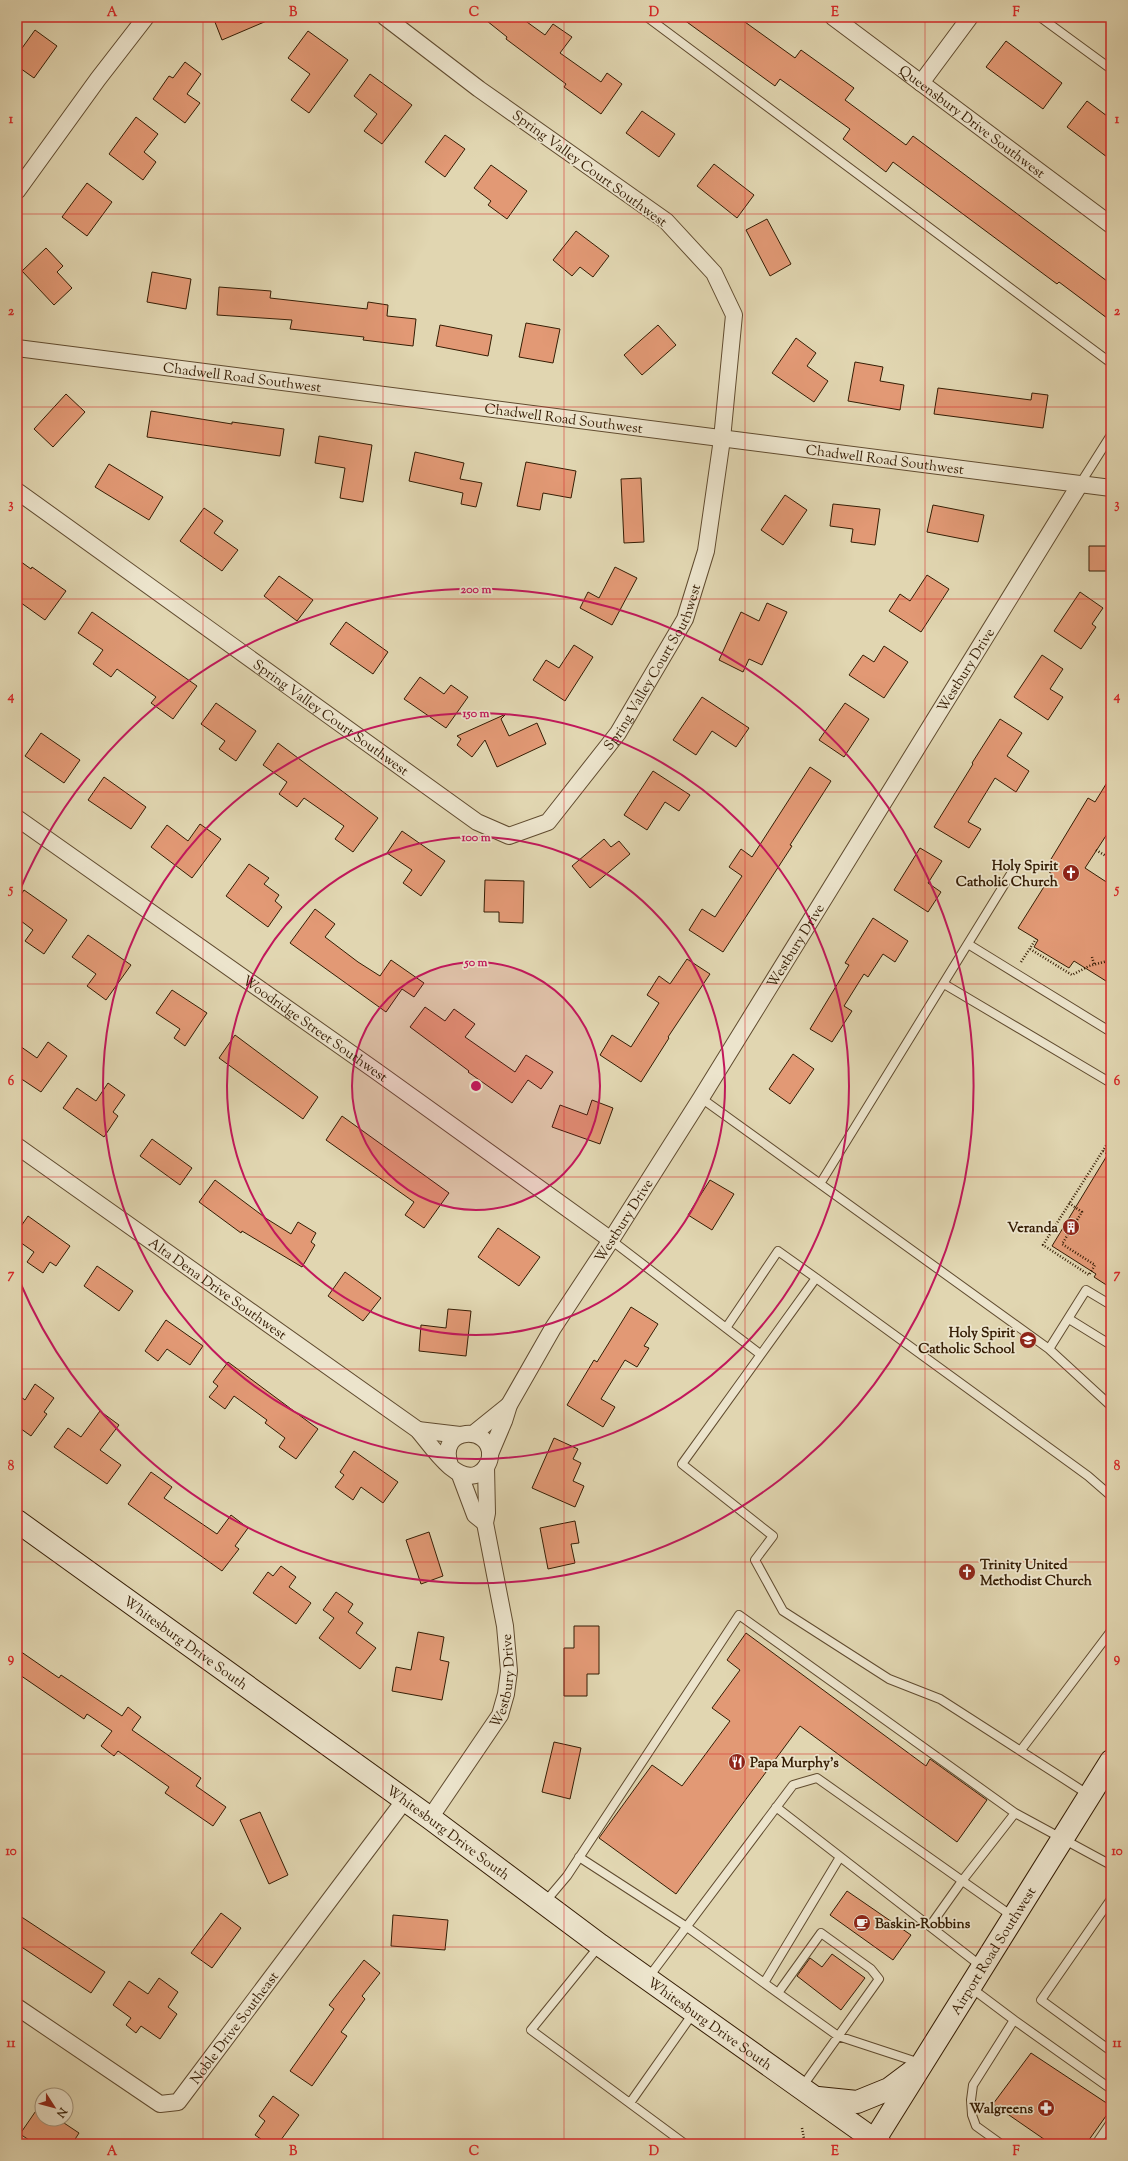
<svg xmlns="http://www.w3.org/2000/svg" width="1128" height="2161" viewBox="0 0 1128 2161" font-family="'Sorts Mill Goudy',serif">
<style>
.building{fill:#e29975;stroke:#351d04}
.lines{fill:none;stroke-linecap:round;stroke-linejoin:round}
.lane-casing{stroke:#604b2f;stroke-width:10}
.street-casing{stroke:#604b2f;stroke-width:18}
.secondary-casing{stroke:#351d04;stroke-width:24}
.path{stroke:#351d04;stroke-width:2.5;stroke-dasharray:1 2;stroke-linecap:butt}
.lane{stroke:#ece4cc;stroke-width:8}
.street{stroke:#ece4cc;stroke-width:16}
.secondary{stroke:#ece4cc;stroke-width:22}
.grid{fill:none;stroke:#d62828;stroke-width:1;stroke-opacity:0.55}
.ring{fill:none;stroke:#c2185b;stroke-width:2}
.labels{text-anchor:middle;stroke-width:3.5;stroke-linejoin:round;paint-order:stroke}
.street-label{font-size:14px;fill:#351d04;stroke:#ece4cc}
.poi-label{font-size:14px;font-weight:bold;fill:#351d04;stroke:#ece4cc;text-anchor:end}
.centre{fill:#c2185b;stroke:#ece4cc;stroke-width:2}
.ring-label{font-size:12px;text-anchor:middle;font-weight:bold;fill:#c2185b;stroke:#ece4cc;stroke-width:3.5;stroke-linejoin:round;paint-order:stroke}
.neatline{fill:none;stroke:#d62828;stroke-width:1.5}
.grid-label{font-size:13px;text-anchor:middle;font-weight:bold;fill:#d62828}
</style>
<rect width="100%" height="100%" fill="#e1d6b1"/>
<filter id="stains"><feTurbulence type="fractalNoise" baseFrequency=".005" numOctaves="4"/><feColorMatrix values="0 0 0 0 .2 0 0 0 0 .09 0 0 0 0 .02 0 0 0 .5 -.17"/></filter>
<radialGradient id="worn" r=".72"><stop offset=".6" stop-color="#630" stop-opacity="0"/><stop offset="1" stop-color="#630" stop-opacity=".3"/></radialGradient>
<path class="building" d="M213,17h63l-54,23z
M482,17h38l25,18 8,-11 19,13 -12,16 41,29 6,-9 15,11 -21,30 -37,-27 2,-3 -60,-45 1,-2z
M680,17h58l57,41 6,-8 53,38 -9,12 61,45 7,-9 198,148v37l-52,-39 -2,2 -164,-122 -7,10 -43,-33 7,-10 -70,-50 -5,7z
M35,30l22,16 -23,32 -17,-12v-11z
M308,31l40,29 -39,53 -18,-13 19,-26 -22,-16z
M1006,41l56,42 -19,26 -57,-42z
M185,62l16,12 -14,20 13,9 -15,20 -32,-24 16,-23 4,2z
M370,74l42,31 -30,39 -18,-13 13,-17 -23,-18z
M1087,101l24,18v41l-44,-33z
M642,111l33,23 -16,23 -33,-24z
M136,117l22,17 -14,18 12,10 -13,18 -34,-26z
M445,135l20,14 -20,28 -20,-15z
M714,164l40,31 -17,23 -40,-32z
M491,165l36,26 -20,28 -19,-14 3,-4 -17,-13z
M87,183l25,19 -25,34 -25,-19z
M767,219l24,45 -21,12 -24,-46z
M576,231l33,25 -16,21 -13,-10 -8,9 -19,-16z
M46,248l17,18 -6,6 15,16 -18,17 -32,-34z
M152,272l39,7 -5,30 -39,-7z
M219,287l52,4 -1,7 97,11 1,-7 20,3 -1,11 29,3 -3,27 -50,-6 1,-3 -74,-8 2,-9 -75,-5z
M526,323l34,6 -7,34 -34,-6z
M440,325l52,10 -4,21 -52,-10z
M658,325l18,20 -34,30 -18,-20z
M796,338l20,15 -9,13 21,15 -14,21 -42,-29z
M855,362l28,5 -3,14 24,4 -4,25 -52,-9z
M938,388l93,12 1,-7 16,2 -5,33 -109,-14z
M66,394l19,18 -32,35 -19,-18z
M151,411l81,13v-2l52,7 -4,27 -133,-19z
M319,436l53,9 -9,57 -23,-4 5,-30 -30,-5z
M415,452l49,11 -4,16 22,4 -6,24 -15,-3 2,-11 -54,-12z
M526,462l50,9 -5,27 -28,-5 -3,17 -23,-4z
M109,464l54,33 -14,23 -54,-33z
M641,478l3,64 -20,1 -3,-64z
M785,495l22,15 -24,35 -22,-15z
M833,504l47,5 -5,36 -24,-3 2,-13 -23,-3z
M933,505l51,10 -6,27 -51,-10z
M204,508l19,13 -9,12 24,17 -16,21 -42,-30z
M1089,546h22v25h-22z
M17,559l14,10 1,-2 34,24 -21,29 -28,-20z
M615,567l22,11 -25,47 -32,-17 8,-16 11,6z
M927,575l22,14 -28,43 -32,-21 11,-17 10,7z
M279,576l34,24 -16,21 -33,-25z
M1080,592l23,16 -11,16 4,3 -15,22 -27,-18z
M767,603l20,9 -25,53 -13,-6 -6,13 -24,-12 22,-48 18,9z
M92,612l105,74 -24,33 -22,-16 5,-6 -39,-28 -6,8 -18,-13 10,-14 -25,-17z
M346,622l42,30 -15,22 -43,-30z
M574,645l19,12 -28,44 -32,-21 13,-20 13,8z
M884,646l24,16 -24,36 -35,-23 14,-20 11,7z
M1042,655l21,14 -13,20 13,8 -15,23 -34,-23z
M420,677l24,17 7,-9 17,12 -22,31 -42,-29z
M702,697l47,31 -13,19 -24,-16 -16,24 -23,-15z
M216,703l40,28 -20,30 -17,-12 6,-8 -24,-17z
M845,703l24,16 -25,38 -25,-17z
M506,714l-5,5 8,17 28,-13 9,21 -49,23 -12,-27 -13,17 -15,-12 4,-6 -4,-3z
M1000,719l22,14 -15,23 22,15 -13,21 -21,-14 -27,44 13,7 -12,19 -35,-21 39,-63 -1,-1z
M41,733l39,27 -16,23 -39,-27z
M278,743l100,75 -25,34 -18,-13 9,-13 -40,-28 -7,9 -18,-13 8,-12 -24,-17z
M810,767l21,14 -41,64 2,1 -69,106 -34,-22 13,-21 13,8 27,-41 -13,-9 12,-18 11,8z
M653,771l37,24 -11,16 -14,-9 -18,28 -23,-15z
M1111,776v52l-26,40 26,17v88l-5,8 -32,-20 -5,7 -35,-21 4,-7 -20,-12 34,-54 -7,-5 43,-71 7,4z
M104,777l42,30 -15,22 -43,-29z
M200,824l21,15 -29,39 -41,-31 16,-22 21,16z
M402,831l43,30 -24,35 -18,-13 9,-13 -25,-17z
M604,839l7,8 8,-6 11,13 -40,34 -18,-22z
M920,848l22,13 -14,22 13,9 -13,20 -34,-22z
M249,864l20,14 -5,6 15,11 -4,6 7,6 -14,20 -42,-31z
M485,880l39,1 -1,42 -24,-1v-10h-15z
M24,890l43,30 -23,34 -19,-13 8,-11 -16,-12v-17z
M315,909l20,15 -10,13 33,25 22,14 11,-16 33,23 -10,14 -12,-8 -16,23 -96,-69z
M873,918l35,23 -13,21 -12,-8 -15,23 -4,-3 -20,32 8,5 -20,31 -22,-13 39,-64 -4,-2z
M88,935l43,30 -25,35 -19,-14 9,-12 -24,-17z
M687,959l23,15 -42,63 1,1 -28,44 -41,-27 12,-20 19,12 28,-44 -12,-8 12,-19 11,8z
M172,990l35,23 -22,33 -11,-8 6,-9 -24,-16z
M425,1007l20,14 9,-12 21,15 -10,13 50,35 11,-17 27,17 -12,17 -13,-9 -16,23 -44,-31 1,-1 -59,-44z
M235,1035l83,62 -15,22 -84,-61z
M48,1042l19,14 -26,36 -24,-16v-32l20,14z
M793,1054l21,15 -24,35 -21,-15z
M108,1083l17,12 -12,17 5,4 -14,21 -41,-29 14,-20 19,13z
M592,1100l21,8 -13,36 -48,-17 8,-22 27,10z
M342,1116l107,77 -25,35 -19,-13 9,-13 -88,-62z
M152,1139l40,29 -12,17 -40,-29z
M1111,1149v139l-17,-11 2,-3 -44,-28z
M215,1180l52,39 24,15 7,-12 18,11 -5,9 4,3 -13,22 -60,-36 -1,2 -42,-31z
M710,1180l24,14 -22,36 -24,-15z
M28,1216l42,30 -14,20 -6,-4 -7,11 -16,-11 7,-10 -17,-12v-8z
M498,1228l42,29 -21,29 -41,-29z
M97,1266l36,25 -14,20 -35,-25z
M345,1272l36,26 -18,23 -35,-25z
M631,1307l27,17 -14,22 5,2 -12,19 -12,-7 -24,39 14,8 -12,20 -36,-22 27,-45 3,2z
M448,1309l23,2 -5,45 -47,-5 2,-26 25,3z
M166,1320l37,26 -13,19 -23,-16 -9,12 -13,-10z
M228,1362l90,67 -22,30 -17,-12 6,-9 -20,-15 2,-3 -33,-24 -9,13 -16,-12 9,-11 -5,-4z
M35,1384l19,14 -10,14 3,2 -16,22 -14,-10v-32l8,6z
M100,1411l19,14 -19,25 21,15 -14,19 -53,-37 14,-19 13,9z
M554,1438l24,11 -5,10 8,4 -8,18 11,5 -9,21 -43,-19z
M354,1451l44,31 -15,21 -22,-16 -8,13 -18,-13 9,-12 -4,-3z
M151,1472l21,15 -8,11 53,36 14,-19 17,13 -13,18 4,3 -17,22 -94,-67z
M575,1521l4,22 -8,1 4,19 -27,6 -8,-41z
M429,1532l14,44 -22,8 -15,-44z
M281,1566l15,11 -7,10 22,16 -15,21 -43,-31 15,-21 5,4z
M336,1592l17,12 -5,8 15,11 -7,10 20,15 -16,21 -41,-31 15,-20 -11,-8z
M574,1626h25v48h-12v22h-23v-48h10z
M418,1632l26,5 -4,23 9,2 -7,38 -50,-9 4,-24 15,3z
M746,1633l180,133 4,-7 57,41 -30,42 -157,-116 -124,168 -77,-56 53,-73 30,21 48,-65 -18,-13 28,-38 -13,-10z
M17,1649l42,29 2,-3 61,41 6,-9 13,10 -9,13 69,48 -5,8 30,21 -13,19 -48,-33 4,-6 -51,-36 -4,5 -13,-10 11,-15 -25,-17 -3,5 -67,-46z
M554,1742l27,6 -11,51 -28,-7z
M260,1812l28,63 -19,9 -29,-64z
M847,1891l64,44 -18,25 -63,-45z
M221,1913l20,15 -29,40 -21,-15z
M17,1914l88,58 -14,21 -74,-49z
M393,1915l55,5 -3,30 -54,-4z
M832,1954l33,24 -24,32 -44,-34 13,-18 12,9z
M364,1960l16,13 -18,23 3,3 -24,33 6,4 -35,50 -22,-15 44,-62 -5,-4z
M159,1978l19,14 -10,15 9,7 -17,25 -19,-13 -5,7 -10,-8 5,-7 -18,-13 16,-24 19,13z
M1031,2053l80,53v3l-25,35h-35l-58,-40z
M273,2096l26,19 -21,29h-10l-13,-9 10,-14 -6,-5z
M42,2102v17h16l21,14 -7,11h-37l-15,-10z"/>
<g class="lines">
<g class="lane-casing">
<path id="lane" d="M647,17l464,346
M1040,17l71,52
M1080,484l31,-49
M968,944l143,88
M944,984l167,99
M701,1098l348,251 62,57
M820,1184l195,-317
M611,1240l149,114
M1069,1319l42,26
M726,1328l52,-77 38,27
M1049,1349l37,-59 25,15
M1021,1750l90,-119
M1089,1795l-149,-96 -51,-20 -106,-68 -28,-51 18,-24 -91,-72 134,-186 272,198 23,20
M776,1807l205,159
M579,1857l108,70 77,56 76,-126
M1111,1899l-70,101 70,51
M545,1902l22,-26 172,-261 276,198 96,52
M930,1926l32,-45 53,-68
M600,1945l-69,85 154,114
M648,1978l145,-193 24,-7 195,138
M764,1983l74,53 82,27
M970,1987l44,33 -41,65 -2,15 1,15 4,11 25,18
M778,1993l43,-60 50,36 8,10 -77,108
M1014,2020l97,69
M630,2103l64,-91
M1096,2144l15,-22"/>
</g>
<g class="street-casing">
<g id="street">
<path id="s1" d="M833,17l278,208"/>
<path d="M921,83l49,-66"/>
<path d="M17,191l81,-112 48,-62"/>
<path id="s2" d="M17,348l1094,140"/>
<path id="s3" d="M17,491l460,331 32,14 39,-14 70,-89 67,-114 21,-68 16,-112 12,-124 -20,-42 -48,-52 -187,-132 -94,-72"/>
<path id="s4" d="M17,818l359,253 235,169"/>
<path id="s5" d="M17,1146l401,284c13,15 38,55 60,44 6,-3 11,-10 12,-17 3,-33 -54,-31 -40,8"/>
<path d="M418,1430l42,5"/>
<path d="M473,1434l36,-29"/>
<path id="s6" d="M490,1454l14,-33 5,-16 44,-77 58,-88 90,-142 379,-614"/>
<path d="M460,1475l15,40 10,8"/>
<path id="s7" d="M430,1818l70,-103 6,-21 3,-23 -4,-45 -20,-103 2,-10 -1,-46"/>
<path id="s8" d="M17,2007l143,97 18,-2 226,-301"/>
</g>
</g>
<g class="secondary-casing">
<g id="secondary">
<path id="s9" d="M17,1521l413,297 170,127 280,199"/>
<path d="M818,2098l39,4 32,-13 24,-18"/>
<path id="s10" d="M872,2144l239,-383"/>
</g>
</g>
<path class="path" d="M1096,850l15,9
M1030,949l42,26 17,-9 22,-6
M1108,954l1,6
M1092,957l2,7
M1021,962l15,-23
M1103,1151l8,5
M1069,1203l13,9 -20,32 33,21 -6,10 -46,-30 68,-107
M802,2128l3,16"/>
<use href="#lane" class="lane"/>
<use href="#street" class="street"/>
<use href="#secondary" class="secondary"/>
</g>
<path class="grid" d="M203,17v2127M383,17v2127M564,17v2127M745,17v2127M925,17v2127M17,214h1094M17,407h1094M17,599h1094M17,792h1094M17,984h1094M17,1177h1094M17,1369h1094M17,1562h1094M17,1754h1094M17,1947h1094"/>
<circle cx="476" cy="1086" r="124" fill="#c2185b" fill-opacity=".12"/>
<g class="ring">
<circle cx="476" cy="1086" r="124"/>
<circle cx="476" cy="1086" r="249"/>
<circle cx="476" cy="1086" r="373"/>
<path d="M19 892A497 497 0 1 1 19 1280"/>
</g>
<defs>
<g id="church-disc" transform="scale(0.9)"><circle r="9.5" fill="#8f2418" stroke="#ece4cc"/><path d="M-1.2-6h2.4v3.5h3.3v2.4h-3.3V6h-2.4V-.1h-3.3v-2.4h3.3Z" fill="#fff"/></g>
<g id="building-disc" transform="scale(0.9)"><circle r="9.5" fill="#8f2418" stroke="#ece4cc"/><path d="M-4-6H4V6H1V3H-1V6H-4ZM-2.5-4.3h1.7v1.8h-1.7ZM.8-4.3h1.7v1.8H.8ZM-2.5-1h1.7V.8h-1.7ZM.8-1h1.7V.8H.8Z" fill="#fff"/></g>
<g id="school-disc" transform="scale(0.9)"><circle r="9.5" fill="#8f2418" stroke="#ece4cc"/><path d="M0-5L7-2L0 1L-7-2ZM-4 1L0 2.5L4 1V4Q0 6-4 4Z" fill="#fff"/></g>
<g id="restaurant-disc" transform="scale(0.9)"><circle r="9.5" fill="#8f2418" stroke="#ece4cc"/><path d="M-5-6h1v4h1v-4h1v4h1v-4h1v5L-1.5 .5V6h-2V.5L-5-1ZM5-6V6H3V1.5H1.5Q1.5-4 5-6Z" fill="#fff"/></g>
<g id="cafe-disc" transform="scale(0.9)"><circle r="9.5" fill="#8f2418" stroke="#ece4cc"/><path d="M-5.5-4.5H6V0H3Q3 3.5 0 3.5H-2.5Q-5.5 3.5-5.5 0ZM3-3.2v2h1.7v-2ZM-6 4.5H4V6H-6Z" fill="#fff"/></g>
<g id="pharmacy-disc" transform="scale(0.9)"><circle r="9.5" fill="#8f2418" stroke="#ece4cc"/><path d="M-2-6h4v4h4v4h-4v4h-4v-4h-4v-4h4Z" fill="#fff"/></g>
</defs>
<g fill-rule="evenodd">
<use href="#church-disc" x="1071" y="873"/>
<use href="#building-disc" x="1071" y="1227"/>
<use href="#school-disc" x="1028" y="1340"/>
<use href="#church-disc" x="967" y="1572"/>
<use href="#restaurant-disc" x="737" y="1762"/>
<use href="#cafe-disc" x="862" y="1923"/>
<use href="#pharmacy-disc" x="1046" y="2108"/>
</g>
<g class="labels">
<g class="street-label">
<text dy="5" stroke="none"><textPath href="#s1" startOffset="174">Queensbury Drive Southwest</textPath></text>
<text transform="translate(590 168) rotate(36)" y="5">Spring Valley Court Southwest</text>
<text dy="5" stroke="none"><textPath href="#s2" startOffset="227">Chadwell Road Southwest</textPath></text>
<text dy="5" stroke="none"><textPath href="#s2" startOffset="551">Chadwell Road Southwest</textPath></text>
<text dy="5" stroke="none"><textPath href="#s2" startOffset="875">Chadwell Road Southwest</textPath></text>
<text dy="5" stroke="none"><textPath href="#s3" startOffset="831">Spring Valley Court Southwest</textPath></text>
<text dy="5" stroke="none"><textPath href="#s6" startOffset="918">Westbury Drive</textPath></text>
<text dy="5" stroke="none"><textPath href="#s3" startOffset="387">Spring Valley Court Southwest</textPath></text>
<text dy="5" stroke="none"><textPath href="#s6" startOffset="594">Westbury Drive</textPath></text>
<text dy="5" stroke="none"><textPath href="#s4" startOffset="365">Woodridge Street Southwest</textPath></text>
<text dy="5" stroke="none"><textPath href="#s6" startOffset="270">Westbury Drive</textPath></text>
<text dy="5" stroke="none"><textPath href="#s5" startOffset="246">Alta Dena Drive Southwest</textPath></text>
<text dy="5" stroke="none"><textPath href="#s9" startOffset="208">Whitesburg Drive South</textPath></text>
<text dy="5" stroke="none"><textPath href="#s7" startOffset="159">Westbury Drive</textPath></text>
<text dy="5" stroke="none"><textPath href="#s9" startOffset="532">Whitesburg Drive South</textPath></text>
<text dy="5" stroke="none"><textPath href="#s10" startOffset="228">Airport Road Southwest</textPath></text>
<text dy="5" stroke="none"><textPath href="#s9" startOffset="856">Whitesburg Drive South</textPath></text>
<text dy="5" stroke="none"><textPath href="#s8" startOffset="284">Noble Drive Southeast</textPath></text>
</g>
<g class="poi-label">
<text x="1058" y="870">Holy Spirit<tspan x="1058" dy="16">Catholic Church</tspan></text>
<text x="1058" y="1232">Veranda</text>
<text x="1015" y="1337">Holy Spirit<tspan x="1015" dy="16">Catholic School</tspan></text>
<text x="980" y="1569" text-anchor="start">Trinity United<tspan x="980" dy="16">Methodist Church</tspan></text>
<text x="750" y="1767" text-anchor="start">Papa Murphy's</text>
<text x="875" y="1928" text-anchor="start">Baskin-Robbins</text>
<text x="1033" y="2113">Walgreens</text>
</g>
</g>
<circle cx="476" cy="1086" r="6" class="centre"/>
<g class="ring-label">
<text x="476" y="593">200 m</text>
<text x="476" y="717">150 m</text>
<text x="476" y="841">100 m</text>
<text x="476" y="966">50 m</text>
</g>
<rect width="1128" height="2161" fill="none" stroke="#e1d6b1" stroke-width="44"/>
<g transform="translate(54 2107) rotate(126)"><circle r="19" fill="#ece4cc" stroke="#a3947c"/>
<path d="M0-3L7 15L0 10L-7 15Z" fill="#8f2418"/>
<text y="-6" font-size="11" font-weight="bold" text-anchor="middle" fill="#351d04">N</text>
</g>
<rect x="22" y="22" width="1084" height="2117" class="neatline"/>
<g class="grid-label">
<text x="112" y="16">A</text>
<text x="293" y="16">B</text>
<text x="474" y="16">C</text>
<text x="654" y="16">D</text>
<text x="835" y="16">E</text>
<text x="1016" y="16">F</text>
<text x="11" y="123">1</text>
<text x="1117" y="123">1</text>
<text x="11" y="315">2</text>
<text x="1117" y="315">2</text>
<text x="11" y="508">3</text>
<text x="1117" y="508">3</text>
<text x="11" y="700">4</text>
<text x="1117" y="700">4</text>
<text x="11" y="893">5</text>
<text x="1117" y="893">5</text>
<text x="11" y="1085">6</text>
<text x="1117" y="1085">6</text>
<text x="11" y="1278">7</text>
<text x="1117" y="1278">7</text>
<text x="11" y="1470">8</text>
<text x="1117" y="1470">8</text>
<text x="11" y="1662">9</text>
<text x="1117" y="1662">9</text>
<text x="11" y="1855">10</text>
<text x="1117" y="1855">10</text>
<text x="11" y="2047">11</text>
<text x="1117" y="2047">11</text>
<text x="112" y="2155">A</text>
<text x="293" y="2155">B</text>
<text x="474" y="2155">C</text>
<text x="654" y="2155">D</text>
<text x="835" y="2155">E</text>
<text x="1016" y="2155">F</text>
</g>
<rect width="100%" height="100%" filter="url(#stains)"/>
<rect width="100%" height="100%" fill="url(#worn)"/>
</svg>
